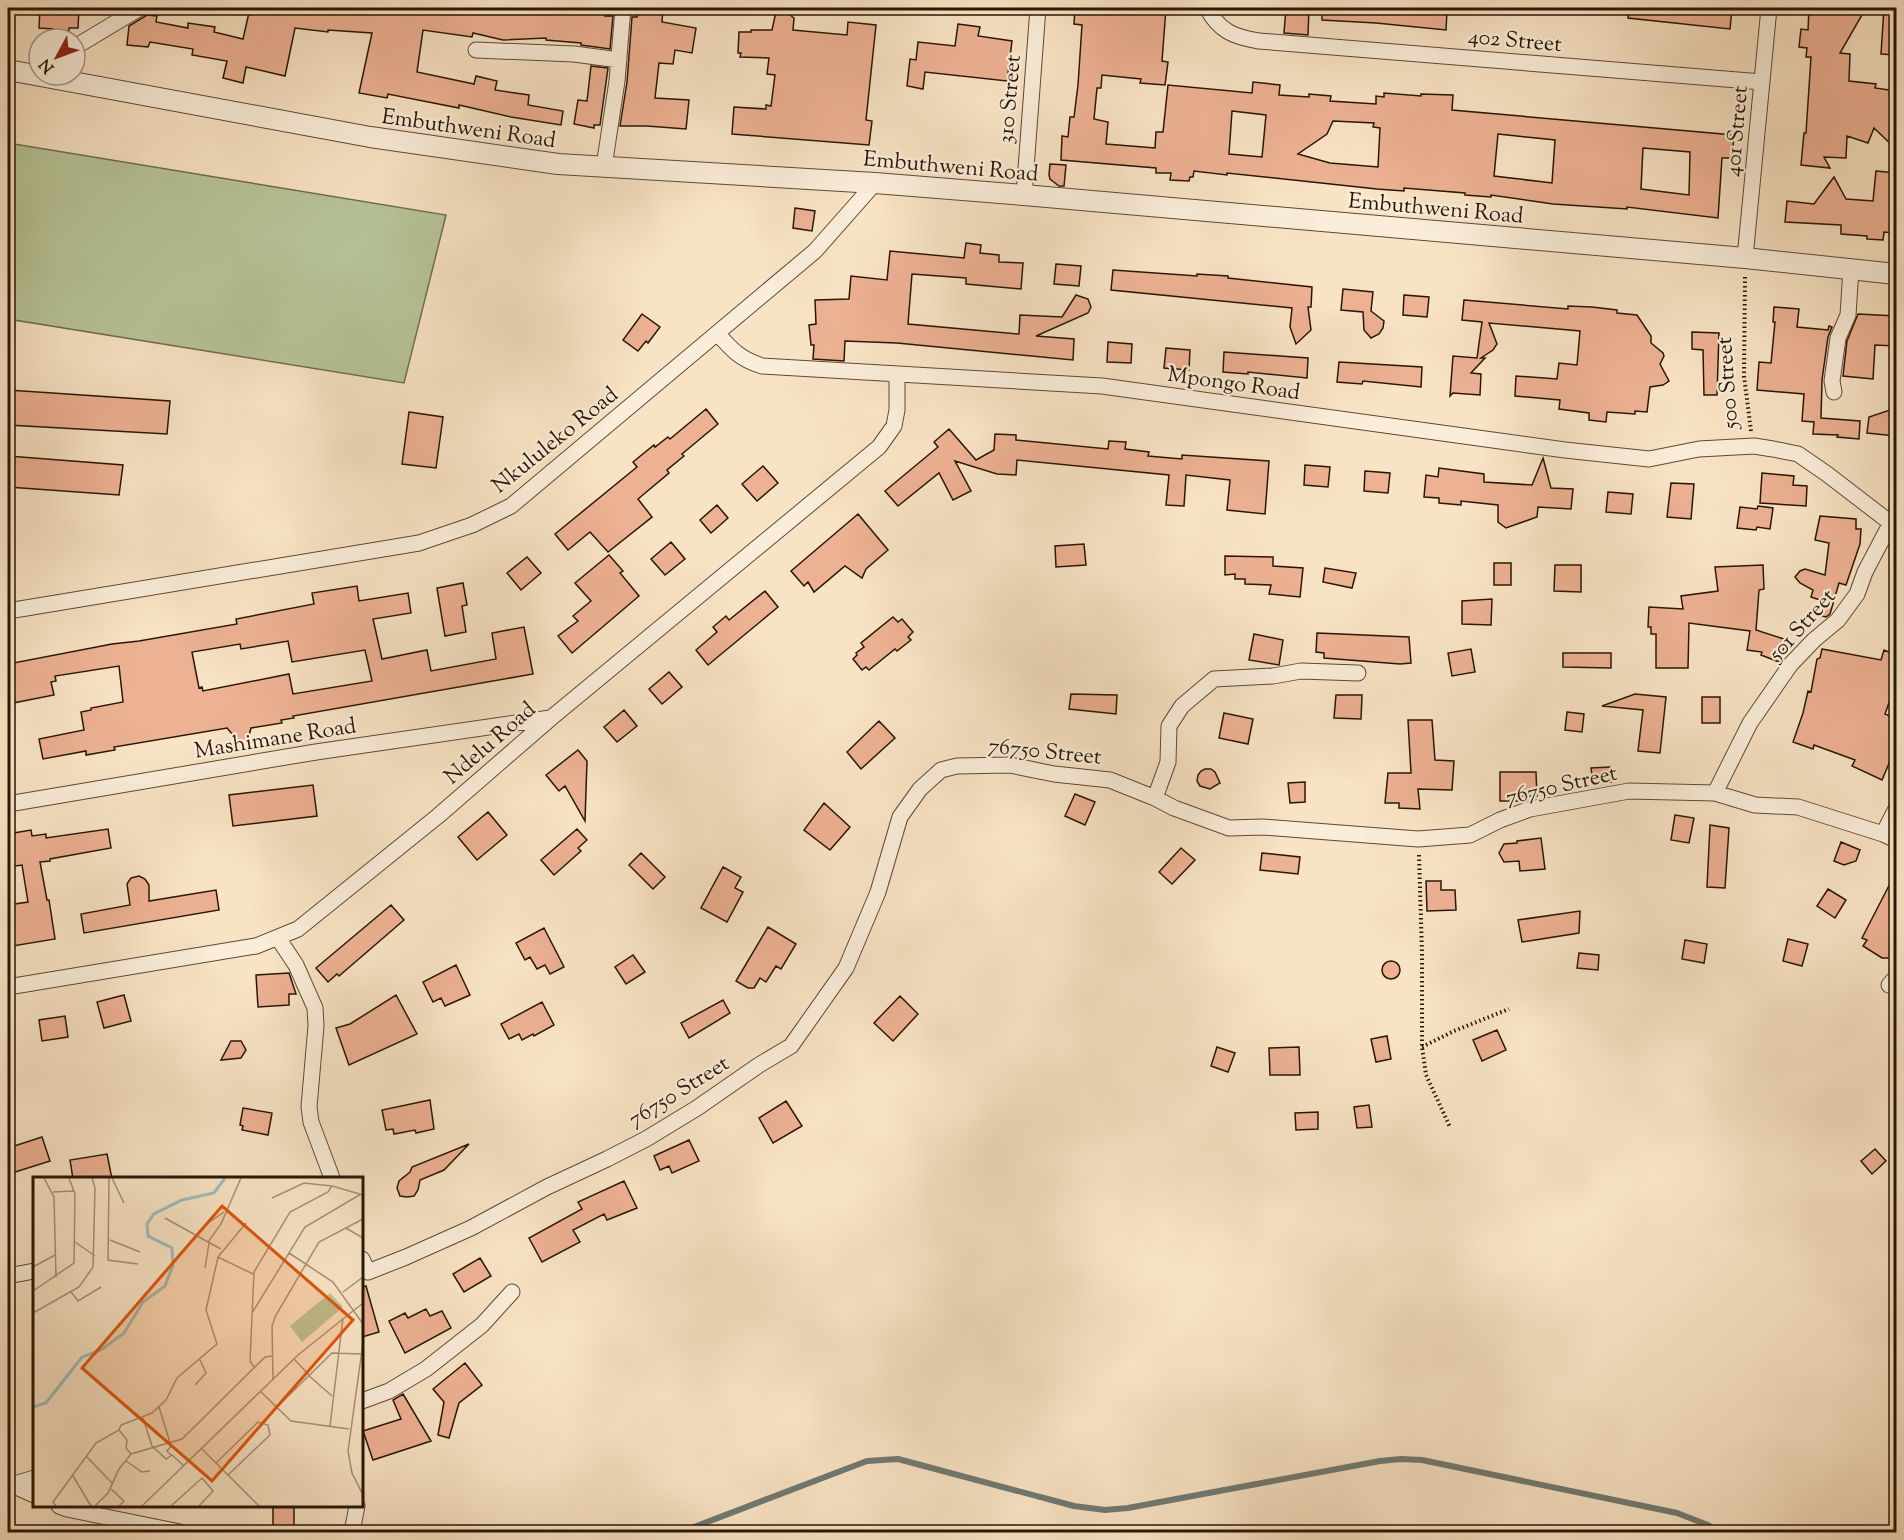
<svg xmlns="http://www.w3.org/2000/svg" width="1904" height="1540" viewBox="0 0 1904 1540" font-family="'Sorts Mill Goudy',serif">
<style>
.green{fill:#b7c599;stroke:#706e4f;stroke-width:1.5}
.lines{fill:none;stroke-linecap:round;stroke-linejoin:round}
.stream{stroke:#707a72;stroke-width:6}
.building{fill:#edb193;stroke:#291605;stroke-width:1.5;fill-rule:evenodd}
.minor-casing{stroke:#5d4935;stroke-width:17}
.tertiary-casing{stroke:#5d4935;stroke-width:22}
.path{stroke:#291605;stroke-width:4;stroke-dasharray:1.5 3;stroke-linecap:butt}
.minor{stroke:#faedd9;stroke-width:15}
.tertiary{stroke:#faedd9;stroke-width:20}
.labels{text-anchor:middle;stroke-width:4.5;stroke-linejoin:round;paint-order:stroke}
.street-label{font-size:22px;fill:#291605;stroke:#faedd9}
.inset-river{fill:none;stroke:#9fbdba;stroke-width:3}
.inset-road{fill:none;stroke:#a59178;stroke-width:1.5}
.view{fill:#de560c;fill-opacity:0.15;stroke:#de560c;stroke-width:3}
.inset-edge{fill:none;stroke:#291605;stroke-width:3}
</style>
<rect width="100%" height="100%" fill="#f8e3c4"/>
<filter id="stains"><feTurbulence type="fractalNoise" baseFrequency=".00333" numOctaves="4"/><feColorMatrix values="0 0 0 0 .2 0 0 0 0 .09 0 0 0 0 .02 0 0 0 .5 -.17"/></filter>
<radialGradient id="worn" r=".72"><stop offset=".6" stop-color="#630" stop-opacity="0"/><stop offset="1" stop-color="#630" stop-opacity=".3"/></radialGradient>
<path class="green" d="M8,143l438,72 -42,168 -396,-64z"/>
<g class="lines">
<path class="stream" d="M681,1532l186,-71 31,-2 176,47 31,4 23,-2 252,-47 21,-2 21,1 255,53 31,12 11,7"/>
</g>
<path class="building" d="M40,8h39l-1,20h-9v7l-16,-2v-4l-14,-1z
M250,8h250v6l44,-1 1,-5h61l-1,8h8l-3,33 -29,-4v-2l-35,-3v-2l-43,2 -30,-7 -1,4 -49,-7 -6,42 57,12 2,-8 21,5 -2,9 34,5 -1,10 35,6 -2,14 -50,-8 -52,-12v3l-71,-14 -1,4 -28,-5 13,-60 -44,-3v2l-33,-4 -10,48 -39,-9 -3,16 -20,-5 4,-17 -35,-6 1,-6 -43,-7 -2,5 -21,-2 2,-19 18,-11 10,1 -1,6 32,6v-5l27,4 -1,5 29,7z
M637,8h26l-1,14 34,6 -4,25 -17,-3 -2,14 -14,-1 -4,35 34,2 -3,29 -39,-3h-27l7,-44 5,-65h5z
M1075,8h91l-4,53 6,1 -3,23 -25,-2 1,-4 -39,-4 -1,13h-4l-3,31 14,3 -2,22 49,4 1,-16h7l5,-47 84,8 1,-11 27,3 -1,10 30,2v-3l22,2 -1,5 46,3v-8l8,1v-4l37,3v-2l32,1 -1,15 282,25 -2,23h-10l-4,60 -91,-11v2l-74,-5 -62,-9v2l-26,-2v-2l-61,-5v3l-27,-2 -150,-16v2l-33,-4 -1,6h-3l-1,4 -19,-1 1,-7h-15v-5l-95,-8 1,-24 6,1 2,-20h4l4,-32 4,-60 -8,-1zM1232,111l34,4 -4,42 -33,-3zM1333,121l41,2 -1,4 7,1 -2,39 -48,-4 -32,-9 29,-20zM1498,134l57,6 -3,43 -58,-7zM1643,148l47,4 -1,43 -48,-6z
M1286,8h23l-1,27 -24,-2z
M1322,8h87l38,3 -1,19 -70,-7 -54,-3z
M1629,8h103l-2,21 -102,-11z
M1809,8h57l-26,45 10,1 -1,27 27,3 -1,4 21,3 -2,34 2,1v23l-22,-21 -6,15 -21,-7 -1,22 -22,-1 6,11 -29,-3 3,-32h2l5,-76h-5l1,-9 -8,-1 2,-18 7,1z
M1884,8h12v47l-15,-1z
M779,12h7l8,6 -1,12 54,5 1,-13 28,3 -10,95 6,1 -3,24 -137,-11 2,-27 32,2v-4l5,1 4,-31 -8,-1 2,-16 -29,-1 1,-4h-3l1,-21h12v-2h21l3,-14z
M958,24l22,3 -2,9 34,5 -5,40 -82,-9 -2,17 -16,-3 3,-27 6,1 2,-18 37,4z
M591,66l17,2 -8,57h-6v3l-20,-4 4,-24 9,1z
M1050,164l16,1 -2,21h-5l-9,-7 -1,-4z
M1876,171l20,2v60l-12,-1 -1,8 -16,-1v-3l-26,-2v-9l-56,-3 2,-21 27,3 20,-27 12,22 27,2z
M795,208l20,3 -3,20 -19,-3z
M966,243l15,2 -1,8 19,2v7l24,1 -2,26 -55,-5v-6l-54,-4 -4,50 111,10 1,-19 42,2 14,-22 12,4 3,8 -3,6 -52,23 38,3 -1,21 -176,-17 -52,-2 -1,20 -31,-2 1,-14h-3l-2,-20 7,-1 -1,-24 34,-1 2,-23 36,4 3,-29 74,7z
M1056,264l25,2 -2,20 -25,-2z
M1113,270l84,6v-2l31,2v2l84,9 -1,20h-3l3,23 -15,14 -6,-17 2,-19 -181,-18z
M1343,289l30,3 -2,19 13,10 -1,7 -4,6 -8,4 -7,-8 -1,-18 -22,-2z
M1404,295l25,2 -2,20 -24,-2z
M1464,300l104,9v-3l24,1 25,3v3l20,2 14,21v7l12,10 1,3 -4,8 9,17 -6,4 -13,2 -3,25 -12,-1v3l-28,-2 -1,10 -17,-2v-7l-30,-4 1,-9 -45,-4 1,-20 41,3 2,-16 18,2 3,-34 -91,-8 8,21 -4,6 -12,8h4l-14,15 10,1 -1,21 -27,-2 -3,3 3,-40 24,2 5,-36 -20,-2z
M1774,307l25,2 -2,18 31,3 1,-4 3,1 -4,10 -6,43 -1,38 39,3 -1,18 -22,-2 1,-2 -25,-1 1,-12 -12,-1 2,-27 -47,-4 2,-28 12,1 4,-41h-2z
M642,314l18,13 -12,16 -2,-2 -8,10 -15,-11z
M1858,314l38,2v30l-21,-1 -2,34 -30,-3 4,-35z
M1692,332l27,1 -2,62h-13l-1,-45 -11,-1z
M1108,342l24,2 -1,19 -24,-1z
M1166,348l24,2 -1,20 -25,-2z
M1224,352l84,6 -1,20 -59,-6v2l-25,-2z
M1339,362l83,5 -1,20 -58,-6 -1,3 -25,-2z
M8,390l162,11 -3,33 -159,-9z
M1896,408v28l-29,-3 2,-16z
M706,409l12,15 -36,30 2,2 -17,14 2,3 -31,26 14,18 -44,35 -18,-20 -22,18 -13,-16 82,-67 -4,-5 21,-17 1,2 13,-10 2,2z
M409,412l34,5 -7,51 -34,-4z
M949,429l27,31 18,-10 1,-16 21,1v5l92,9 1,-8 17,1 -1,7 24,3 -1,4 34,3v-4l87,6 -4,53 -38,-4 3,-30 -44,-5 -2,31 -18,-1 3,-30 -152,-15 -1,15 -19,-1 -42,-13 16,30 -18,9 -14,-27 -41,33 -13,-15 53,-44 -4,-5z
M8,456l115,9 -4,30 -111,-8z
M1543,458l8,30 22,1 -2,20 -33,-2 -1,10 -31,11 -8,-6v-17l-37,-4v4l-22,-2v-5l-15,-1 2,-22 12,2 1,-9 45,6v8l48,3z
M1305,465l25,2 -2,20 -24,-2z
M763,466l15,17 -21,18 -15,-17z
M1365,471l25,2 -2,20 -24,-2z
M1762,473l32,3 -1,9 14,1 -1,20 -46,-3z
M1671,483l23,1 -3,35 -24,-2z
M1608,492l25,2 -2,20 -25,-2z
M717,505l11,13 -17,15 -11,-13z
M1758,506l15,2 -3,21 -13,-2 -1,3 -19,-2 3,-21 17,2z
M858,514l30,36 -22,19 -4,9 -17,-12 -31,26 -6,-10 -4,4 -13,-15z
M1820,516l36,3v10h5l-1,15 -14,41 -7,-2 -9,31 -4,3 -4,-1 1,-15 -12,-4 2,-7 -13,-7 -5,-6 5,-6 5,-2 20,6 4,-32 -14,-3z
M671,542l14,17 -20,16 -14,-16z
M1084,544l2,21 -30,2 -1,-21z
M609,555l14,16 -3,2 19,23 -67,57 -14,-17 20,-15 -5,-5 18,-15 -16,-18z
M1225,556l48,1v9l30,2 -3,29 -31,-3 2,-9 -26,-1v-5h-10v-5l-10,1z
M527,557l14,16 -20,17 -14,-17z
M1494,563h17v22h-17z
M1555,565h26v27l-27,-1z
M1763,565l1,24 -5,1 -3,40 31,10 -8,22 -18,-7 1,-3 -15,-2 3,-19 -61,-8 -1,45h-32v-34h-5v-7h-3l1,-20 34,2 -2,-13 37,-5 -3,-24z
M1325,568l31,5 -4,15 -29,-6z
M463,583l4,22 -5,1 4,26 -21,4 -8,-48z
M357,586l2,15 49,-8 3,20 -38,6 9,40 45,-9 4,21 65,-12 -4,-26 32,-6 9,47 -240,42 1,2 -13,2 1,3 -31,5 -3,11 -5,3h-4l-12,-14 -113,19 1,3 -29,5v-4l-43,8 -4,-20 45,-9 -3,-18 10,-2v-2l32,-6 -4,-36 -64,10 1,5 -5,1 3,13 -46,9v-40l104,-20 27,-3 98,-17 -1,-5 78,-15 -2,-11zM288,641l4,21 73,-12 7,31 -79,13 -4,-20 -86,17 -1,-4 -3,1 -7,-36 48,-8 1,5z
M765,591l13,16 -70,58 -12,-15 21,-18 -4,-5 13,-11 3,4z
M1492,599l-1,26 -29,-1v-23z
M893,617l5,5 4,-3 11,13 -5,5 3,3 -14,11 -2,-2 -26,21 -3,-3 -4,3 -9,-11 4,-4 -1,-2 8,-6 -3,-4z
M1317,633l92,4 2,26 -11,1 -76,-6v-5l-8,-1z
M1254,634l29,6 -4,25 -30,-5z
M1471,649l4,23 -23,4 -4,-23z
M1822,649l59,11 3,-10 12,5v28l-11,31 11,4v29l-14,33 -30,-14 3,-6 -41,-15 -1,4 -20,-7 10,-29 5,-22 3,1 6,-33 3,-1z
M1563,653h48v15l-48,-1z
M669,672l13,15 -20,17 -13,-15z
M1071,694l46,1 -1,19 -47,-5z
M1635,694l31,3 -6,56 -22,-2 5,-41 -41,-4z
M1336,695h26l-1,24 -27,-1z
M1702,697h18v26h-18z
M624,710l13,16 -20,16 -13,-15z
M1567,712l17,2 -2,18 -17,-2z
M1224,713l29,6 -5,25 -29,-6z
M1408,720h24l3,40 19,1 -2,29 -34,-1 2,20 -21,-1v-5h-14l3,-30h23z
M879,721l16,17 -34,31 -14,-17z
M578,750l9,11 -2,60 -20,-35 -6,5 -13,-16z
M1610,767l1,15 -18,1 -2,-15z
M1205,769h6l4,3 5,11 -10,6 -10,-3 -3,-5 1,-6 3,-4z
M1500,772h36l1,24h-18v5h-19z
M1305,782v20l-15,1 -2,-20z
M313,785l4,31 -84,10 -4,-31z
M1075,794l20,8 -10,23 -20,-9z
M824,803l26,24 -20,23 -26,-20z
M488,812l19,23 -30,25 -19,-23z
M1675,815l19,3 -5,25 -18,-3z
M1710,825l19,3 -4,60 -18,-1z
M108,829l3,19 -61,11v2l-10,1 7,38h2l6,39 -42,7 -5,-41 20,-3 -6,-37 -14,2v-33l23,-4 1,6 14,-2v4z
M577,829l10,11 -9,8 3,3 -27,24 -13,-15z
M1541,838l4,31 -25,2 -1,-10 -15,1 -5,-9 5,-9 13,-1v-2z
M1841,842l19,8 -4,11 -12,4 -10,-4z
M1181,848l14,12 -23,24 -13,-12z
M641,853l24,24 -12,12 -24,-24z
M1262,853l38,4 -2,17 -38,-4z
M723,867l18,10 -6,11 8,4 -16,30 -26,-14z
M1896,872v86h-14l-19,-12 4,-6 -5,-2z
M139,876l6,3 4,6v16l67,-11 3,20 -135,23 -3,-19 49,-9 -3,-21 4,-6z
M1426,881h15v9h14l1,20 -29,1z
M1828,889l18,11 -11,18 -18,-12z
M391,905l13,15 -65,56 -2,-2 -9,8 -12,-14z
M1580,911l-1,22 -57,9 -4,-22z
M768,927l28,17 -15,25 -5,-3 -10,16 -6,-4 -6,10h-6l-12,-7z
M544,928l20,39 -14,7 -5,-9 -8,4 -7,-12 -5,3 -9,-17z
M1788,939l20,5 -6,22 -19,-5z
M1685,940l22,4 -3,19 -22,-4z
M1579,953l20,2 -1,15 -21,-2z
M633,955l12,17 -19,12 -11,-17z
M1382 970a9 9 0 1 1 18 0a9 9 0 1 1-18 0Z
M456,965l14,30 -25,11 -4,-8 -8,4 -10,-20z
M289,973l7,21h-7v11l-31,2 -2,-32z
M124,995l7,26 -27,7 -7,-26z
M396,995l21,39 -68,31 -13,-37 14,-4z
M900,996l18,18 -25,27 -19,-18z
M723,1000l7,13 -41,25 -8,-15z
M542,1002l12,23 -20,11 -1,-2 -11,6 -3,-6 -10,5 -8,-15z
M65,1016l3,21 -26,4 -3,-21z
M1497,1030l9,20 -24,11 -9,-21z
M1387,1036l4,23 -15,3 -5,-23z
M231,1041h10l5,9 -5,8 -20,2z
M1217,1047l18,6 -7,19 -17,-6z
M1299,1047l1,28h-30l-1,-27z
M430,1100l4,29 -18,4 -1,-3 -21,4 -1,-5 -7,1 -4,-20z
M786,1101l16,25 -29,17 -14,-25z
M1369,1105l3,22 -15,1 -3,-21z
M243,1108l29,5 -4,22 -26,-5 1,-4 -3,-1z
M1318,1112v17l-22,1 -1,-17z
M42,1137l8,24 -38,12 -4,-15v-10z
M689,1140l10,21 -27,12 -3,-7 -9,4 -6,-14z
M469,1144l-25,26 -24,10 -2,10 -4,6 -7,1 -7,-1 -3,-8 2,-7 11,-9 2,-5z
M1875,1149l11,12 -14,13 -11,-13z
M107,1154l5,25h-39l-3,-19z
M624,1181l13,27 -30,12 -3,-6 -31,16 7,12 -38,20 -13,-24 53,-29 -4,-7z
M480,1258l11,18 -27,16 -11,-18z
M366,1286l13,46 -17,5v-50z
M426,1309l4,7 12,-5 9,17 -46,25 -16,-32 16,-8 3,5z
M465,1363l17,22 -23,18 -10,35 -11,-3 6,-33 -11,-13z
M403,1394l28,47 -58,19 -10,-29 38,-12 -8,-19z
M273,1506h21v27h-21z"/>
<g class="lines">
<g class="minor-casing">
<path id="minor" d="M1207,8c12,23 27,29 52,33l503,41
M75,47l65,-39
M476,50l98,4 45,6
M603,166l2,-6 12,-79 6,-73
M1024,195l14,-187
M1745,258l24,-250
M717,333c15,17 23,26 45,33l340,20 463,64 84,9 50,-10 55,-3 19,3 25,5 29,20 69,53
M1834,392l-2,-11 6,-43 10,-23 3,-46
M8,611l411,-68 53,-18 39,-19 304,-255 60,-68
M1715,793l35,-70 41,-59 23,-24 24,-20 19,-26 8,-22 31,-59
M1155,798l13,-36 1,-36 13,-20 32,-27 59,-3 28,-5 57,2
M8,804l308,-52 234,-34
M1883,834l13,-25
M278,938l18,27 19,43 1,18 -7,81 2,15 21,56
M1889,985l7,-8
M8,987l248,-41 42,-17 140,-113 113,-98 328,-271 15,-21 3,-16v-35
M362,1259l6,13 38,-15 65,-29 76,-41 60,-28 39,-20 51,-31 62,-43 32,-19 55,-78 32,-76 22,-75 20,-28 21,-19 16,-4 53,-1 44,9 56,6 45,18 19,10 55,20 34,-1 155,12 52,-4 30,-15 30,-11 99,-18 86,2 40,12 43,2 85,27 13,6
M8,1276l26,-5
M362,1401l27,-10 37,-22 56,-44 30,-33
M12,1485l22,10
M8,1486l26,-8
M59,1506l8,3 113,23
M352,1532l5,-26"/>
</g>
<g class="tertiary-casing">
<path id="tertiary" d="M8,70l362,67 188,27 317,19 149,12 721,63 151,16"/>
</g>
<path class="path" d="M1745,277l-1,99 7,55
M1419,855l3,98v94l4,28 24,52
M1422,1047l32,-16 55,-22"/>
<use href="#minor" class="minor"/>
<use href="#tertiary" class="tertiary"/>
</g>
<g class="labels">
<g class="street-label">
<text transform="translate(1515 39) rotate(5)" y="8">402 Street</text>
<text transform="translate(1008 99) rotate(-85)" y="8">310 Street</text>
<text transform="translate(469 127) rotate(8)" y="8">Embuthweni Road</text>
<text transform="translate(1735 131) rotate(-85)" y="8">401 Street</text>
<text transform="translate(951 165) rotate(5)" y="8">Embuthweni Road</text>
<text transform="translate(1436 207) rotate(5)" y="8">Embuthweni Road</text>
<text transform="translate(1234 382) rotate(8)" y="8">Mpongo Road</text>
<text transform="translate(1726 383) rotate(-94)" y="8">500 Street</text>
<text transform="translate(554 439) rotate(-39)" y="8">Nkululeko Road</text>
<text transform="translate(1801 624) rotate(-48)" y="8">501 Street</text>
<text transform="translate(275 737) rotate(-9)" y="8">Mashimane Road</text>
<text transform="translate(489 742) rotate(-41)" y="8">Ndelu Road</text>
<text transform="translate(1045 750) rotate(6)" y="8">76750 Street</text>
<text transform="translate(1561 784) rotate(-13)" y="8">76750 Street</text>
<text transform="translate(678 1090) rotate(-32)" y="8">76750 Street</text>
</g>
</g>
<g transform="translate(33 1177)">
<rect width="330" height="330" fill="#f8e3c4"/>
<path d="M297,116l13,14 -41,35 -12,-16z" fill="#b7c599"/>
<path class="inset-river" d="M0,230l13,-4 36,-46 19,-7 23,-17 19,-31 22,-16 8,-21 -1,-17 -24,-12 -1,-12 7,-10 28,-14 32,-7 11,-15"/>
<path class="inset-road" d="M11,1l10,19 2,80M76,1l-1,82 30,4M79,1l12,25M20,15l21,-1M239,21l32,-15 28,3 31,9M132,41l43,24M172,48l19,-13M313,51l17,10M77,63l30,12M42,65l20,14M188,72l-13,-7 13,-18 20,-46M256,76l44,29 30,42M185,80l28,-34M0,90l22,-12M172,91l4,-25M0,114l41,-28 1,-69 -6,-16M38,115l7,9 23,-14M310,115l20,-15M0,136l46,-26 14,-20 2,-79 -3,-10M219,136l53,-86 56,-33M330,166l-15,108 4,22 11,22M261,182l15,16M222,191l-5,-7 4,-89 36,-60 38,-20 4,-6M275,198l24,21M240,203l-1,-54 4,-11 43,-73 44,-23M162,208l11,-12 -6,-13M228,215l30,29 58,8M126,230l12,39 -4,5 4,4M243,231l56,-55 31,1M110,241l9,28 14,13 6,-4 12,11M297,249l13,-108M86,253l8,10 -1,8 5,6M169,272l57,57M53,279l26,27M93,284l16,11 8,-1M183,286l42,-41 10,3 2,10 -42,40M40,299l18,30M78,312l13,12 -5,5M23,329l-3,-4 43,-59 23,-13 2,-5 31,-12 14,-13 11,-22 40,-34 -11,-34 12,-53 35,17M62,329l13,-13 11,-24 12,-15 51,-15 83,-82 7,-1M109,329l156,-151 65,-52M138,329l31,-28 11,13 -14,15"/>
<path class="view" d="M189,29l131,114 -141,161 -130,-113z"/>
<rect width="330" height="330" class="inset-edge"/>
</g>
<rect width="1904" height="1540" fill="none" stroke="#f8e3c4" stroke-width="30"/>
<rect x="9" y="9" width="1886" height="1522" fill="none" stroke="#291605" stroke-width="3"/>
<rect x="15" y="15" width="1874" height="1510" fill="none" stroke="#291605" stroke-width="1.5"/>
<g transform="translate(57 57) rotate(229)"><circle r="28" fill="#faedd9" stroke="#a69784" stroke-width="1.5"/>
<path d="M0-4.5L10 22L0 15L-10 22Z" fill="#8f2418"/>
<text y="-9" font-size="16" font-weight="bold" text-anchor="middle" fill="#291605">N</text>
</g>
<rect width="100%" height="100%" filter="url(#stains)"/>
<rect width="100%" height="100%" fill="url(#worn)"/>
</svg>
